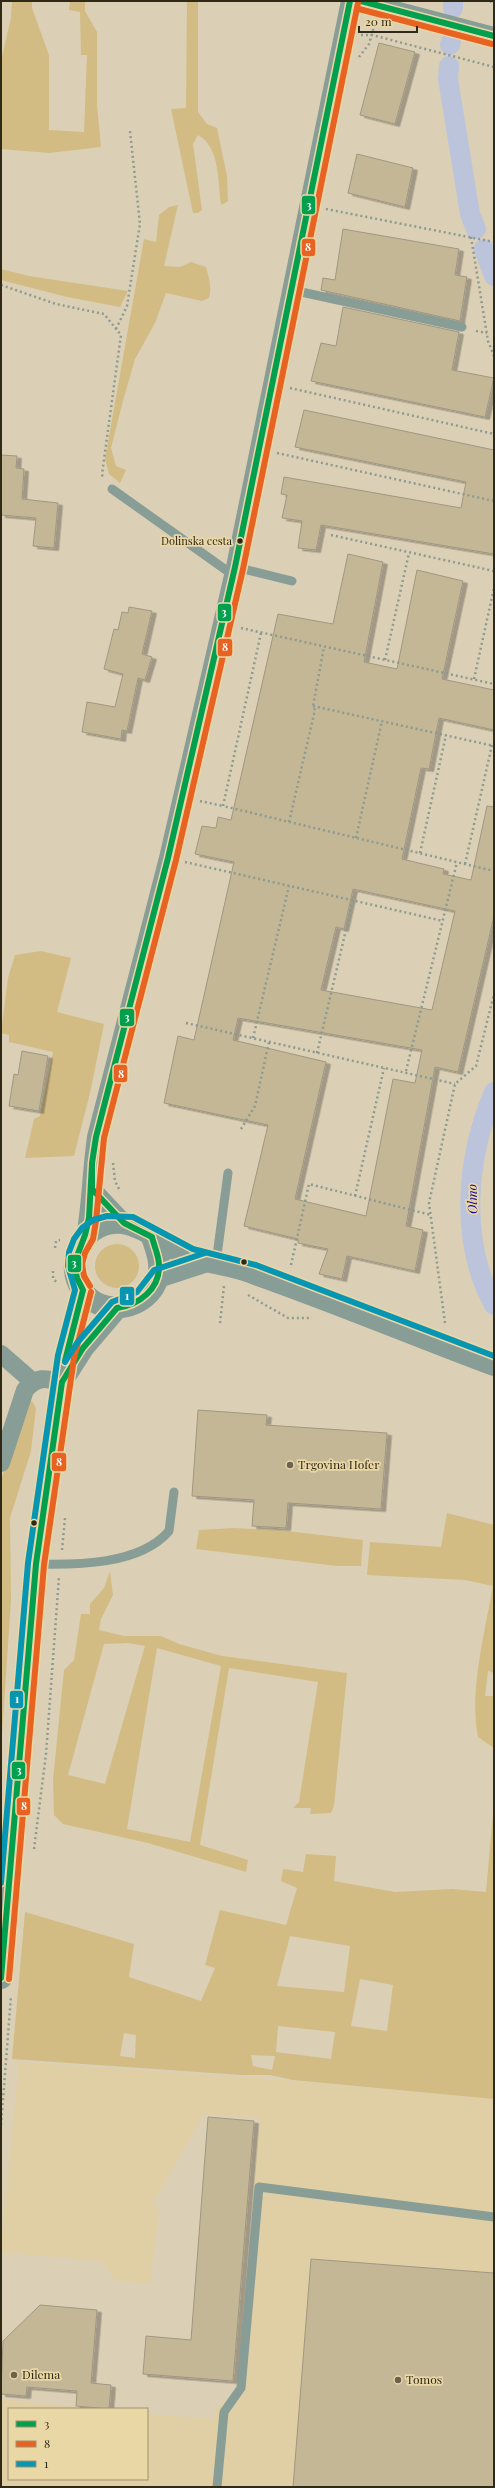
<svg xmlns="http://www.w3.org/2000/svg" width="495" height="2488" viewBox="0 0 495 2488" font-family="'Playfair Display',serif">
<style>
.built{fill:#e0cfa4}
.green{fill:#d2bc84;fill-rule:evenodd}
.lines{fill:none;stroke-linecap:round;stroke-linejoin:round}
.canal{stroke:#bcc4dc;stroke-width:20}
.building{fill:#c4b796;stroke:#9f9782;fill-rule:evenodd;filter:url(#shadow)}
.path{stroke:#8c9a90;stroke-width:2.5;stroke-dasharray:2 3;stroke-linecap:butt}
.service{stroke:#889d96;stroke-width:9}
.minor{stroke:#889d96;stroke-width:18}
.tertiary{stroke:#889d96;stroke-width:22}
.bus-1-casing{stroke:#ead7a6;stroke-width:9}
.bus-2-casing{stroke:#ead7a6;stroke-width:9}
.bus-3-casing{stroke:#ead7a6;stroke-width:9}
.bus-1{stroke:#02a04e;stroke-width:6}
.bus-2{stroke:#e86221;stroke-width:6}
.bus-3{stroke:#0796b2;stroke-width:6}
.bus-dot{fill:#302915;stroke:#ead7a6;stroke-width:1.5}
.poi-dot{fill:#6c634d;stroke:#ead7a6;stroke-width:1.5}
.labels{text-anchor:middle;stroke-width:3.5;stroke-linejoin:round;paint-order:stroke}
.bus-label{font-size:11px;fill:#302915;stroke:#ead7a6;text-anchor:end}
.poi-label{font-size:12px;fill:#302915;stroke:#ead7a6;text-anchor:start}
.water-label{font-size:13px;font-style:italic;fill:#140791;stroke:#ead7a6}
.line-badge{stroke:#ead7a6;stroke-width:1.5}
.badge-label{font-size:11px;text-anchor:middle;font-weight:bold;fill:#fff}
</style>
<defs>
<filter id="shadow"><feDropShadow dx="4.5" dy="2.5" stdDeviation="0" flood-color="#0004"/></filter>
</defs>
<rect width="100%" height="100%" fill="#dbd0b5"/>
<path class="built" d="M19,2062l249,17 226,20v388h-493v-88l94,10h-86v70h138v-65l66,5 5,-14 18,-3 24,-284 -56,-4 -51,89 6,7 -9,74 -36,-4 -12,-19 -96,-8 -5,-5z"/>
<path class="green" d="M12,1h20v7l17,47v75l35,2 3,-77h-6l-1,-43 -11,-2 1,-9h15v10l12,21v72l4,43 -52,6 -48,-4v-88l10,-43z
M187,1h11v111l9,12 10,4 10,48 1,25 -7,4c-3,-23 -1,-58 -23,-70l-5,9 9,66 -4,3h-5l-22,-104 15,-1z
M178,205l-14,61 16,1 11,-5 15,5c3,11 6,20 3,31l-7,3 -36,-8 -11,30 -20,36 -12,42 -12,47 5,18 10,4 -6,13 -11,-9 -4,-15 39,-220 12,3 3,-27 10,-8z
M1,269l28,7 99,15 -8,16 -53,-10 -66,-17z
M41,951l30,7 -14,54 47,12 -14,69 -16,63 -49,2 9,-39 6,-3 13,-64 -44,-10v-7l-8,-2 7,-55 7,-23z
M95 1266a22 22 0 1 1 44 0a22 22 0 1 1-44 0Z
M32,1401l4,7 -5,43 -21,67 1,82 -10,150v-270l26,-76z
M447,1513l47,12v148l-6,-2 -3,25h9v52l-16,-11c-9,-45 7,-106 15,-151l-28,-6 -98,-5 3,-33 71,5z
M234,1528l53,3 76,9 -2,26h-24l-141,-17 3,-19z
M110,1571l3,24 -12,24 -2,11 25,6h37l18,8 43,12 125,17 -13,133 -3,7 -21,1 1,-6h-18l6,-6 19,-120 -89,-14 -29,177 48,15 -2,12 -98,-29 -85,-19 -9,-9 -1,-35 11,-110 10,-10 7,-46h9v-10l14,-16zM128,1643l17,3 -40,138 -37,-9 36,-131zM157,1648l64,18 -31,176 -63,-13z
M494,1802v297l-201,-19 -23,-5h-29l-229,-16 13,-147 109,32 -5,33 72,24 14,-33 -10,-3 15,-55 66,15 11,-37 -16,-7 2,-12 20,3 3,-18 30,2 -2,25 61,11 57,-3 34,3zM290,1936l60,10 -6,46 -67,-6zM360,1979l33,6 -6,46 -36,-5zM278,2026l57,6 -4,27 -55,-7zM124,2033l12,2 -1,23 -15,-2zM251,2055l24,1 -3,14 -19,-4z"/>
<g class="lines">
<path class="canal" d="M453,8v-7
M450,45l1,-4
M449,66l-1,13 22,135 6,15
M484,249l10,27
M494,1092c-28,66 -35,149 0,213"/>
</g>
<path class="building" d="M379,43l36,9 -20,72 -35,-9z
M357,154l56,14 -8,39 -57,-14z
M343,229l116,20 -4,26 12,2 -7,44 -139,-31 2,-12 12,2z
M343,307l116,25 -7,38 42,8 -9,39 -174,-36 10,-38 15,3z
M304,410l190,40v104l-173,-29 -5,25 -18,-2 4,-27 -20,-3 5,-23 -6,-1 3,-17 177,31 5,-26 -171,-35z
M1,455l16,1 -1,12 8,1 -2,30 36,4 -4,45 -21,-2 3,-28 -35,-3z
M348,554l35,8 -19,100 33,7 20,-99 46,11 -21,98 52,11v40l-55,-12 -10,51 -8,-1 -19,91 42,10 -1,5 28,6 16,-74 7,1v109l-36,156 -23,-5 -29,159 17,4 -8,41 -68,-15 -5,23 -23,-5 9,-25 -30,-6v-4l-54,-13 24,-101 -104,-22 14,-67 16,4 40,-178 -39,-8 7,-28 14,2 2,-11 13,3 47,-206 55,10zM353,889l102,22 -23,99 -111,-20 15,-63 8,2zM238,1018l184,32 -7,33 -22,-4 -27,137 -71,-17 31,-137 -93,-22z
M129,607l23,4 -10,43 10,3 -7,23 -7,-2 -11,53 -5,-1 -1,9 -39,-7 5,-30 28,5 8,-33 -19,-5 10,-40 4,1 4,-18 6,1z
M22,1051l26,5 -9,55 -30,-5 5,-32 4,1z
M198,1410l69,5 -1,10 121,8 -6,76 -93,-6 -2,25 -34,-2 2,-26 -62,-4z
M208,2117l46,4 -21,260 -90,-7 3,-38 45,4z
M311,2259l183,14v214h-201z
M40,2305l57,5 -6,73 20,2 -2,24 -33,-3 1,-15 -50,-4 -1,9 -25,-2 2,-53z"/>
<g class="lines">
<path class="path" d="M490,1l4,3
M361,35h11l122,32
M359,57l10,-13 6,-21
M326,209l168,33
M471,237l17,104 6,15
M1,285l55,19 48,10 17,21 -19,139 1,5
M116,329l11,-23 13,-82 -10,-93
M476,331l11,2
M290,388l204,46
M277,453l217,48
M331,535l163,36
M241,628l253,56
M261,633l-38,173 271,65
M385,660l24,-107
M474,679l20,-91
M313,706l181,40
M200,801l23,5
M289,822l26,-112 -2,-4 11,-59
M356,838l26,-117
M420,853l26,-118
M185,862l258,59
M465,864l27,-119
M186,1023l269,61
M253,1038l36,-152
M317,1053l36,-153
M406,1071l51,-209
M241,1129l14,-23 14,-64
M113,1163l2,18 4,8
M355,1196l29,-128
M55,1248l1,-7 4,-1
M291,1265l18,-81 122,31
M53,1271v8l4,3
M248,1295l40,23h24
M220,1323l4,-37
M445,1323l-16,-120 26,-119 21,-18 18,-72
M62,1550l3,-32
M34,1849l12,-95 13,-177
M1,2125l10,-129"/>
<path class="service" d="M292,290l170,37
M112,489l121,86
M235,567l57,14
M216,1263l12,-90
M36,1564c40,1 104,1 133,-33l5,-39
M217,2487l7,-75 17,-24 18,-201 235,30"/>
<path class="minor" d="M361,1l133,35
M92,1189l32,34
M85,1237c6,-33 6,-66 11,-100l72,-279 67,-291 115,-566
M1,1354l31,27
M1,1463l24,-73c12,-14 20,-12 37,-8"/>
<path class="tertiary" d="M152,1237c4,12 10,27 6,40 -9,33 -57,42 -76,13 -20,-31 4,-71 41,-67 22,3 47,26 68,34 18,6 36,7 53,13 84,29 167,64 250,95
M158,1277l49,-16
M67,1373l16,-25 34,-40
M1,1978l35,-414 30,-208 17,-66"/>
<g class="bus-1-casing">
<path id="bus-1" d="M361,1l133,35
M65,1361l18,-71 -6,-12 -3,-14 11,-29 4,-17 3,-54
M1,1978l35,-414 26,-182 21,-34 34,-40c22,-3 43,-19 42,-43 0,-9 -5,-19 -7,-28l-28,-14 -32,-34v-26l4,-26 72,-279 67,-291 115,-566"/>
</g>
<g class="bus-2-casing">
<path id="bus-2" d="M359,9l133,35
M90,1286l-6,-10 -2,-12 3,-11 8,-14 3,-18 8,-83 72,-278 67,-291 115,-566
M9,1979l35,-414 30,-207 17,-66"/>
</g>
<g class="bus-3-casing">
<path id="bus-3" d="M65,1362l12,-19 35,-41 25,-10 17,-22 51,-17
M1,1883l27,-320 30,-208 17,-65 -7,-24 1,-14 5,-13 8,-11 11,-8 14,-4 26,1 60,32 63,16 238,91"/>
</g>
<use href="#bus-1" class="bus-1"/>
<use href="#bus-2" class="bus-2"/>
<use href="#bus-3" class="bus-3"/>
</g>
<g class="bus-dot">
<circle cx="240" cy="541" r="3.5"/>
<circle cx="244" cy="1262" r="3.5"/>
<circle cx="34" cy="1523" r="3.5"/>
</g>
<g class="poi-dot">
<circle cx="290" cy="1465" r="4"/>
<circle cx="14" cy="2375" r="4"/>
<circle cx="398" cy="2380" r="4"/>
</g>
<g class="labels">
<g class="bus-label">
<text x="232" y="545">Dolinska cesta</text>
</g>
<g class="poi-label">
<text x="298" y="1469">Trgovina Hofer</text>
<text x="22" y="2379">Dilema</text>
<text x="406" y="2384">Tomos</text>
</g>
<g class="water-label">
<text transform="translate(472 1199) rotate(-91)" y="5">Olmo</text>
</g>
</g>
<g class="line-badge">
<rect x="301" y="195" width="15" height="20" rx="4" fill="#02a04e"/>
<rect x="301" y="238" width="15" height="19" rx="4" fill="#e86221"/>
<rect x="217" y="603" width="15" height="19" rx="4" fill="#02a04e"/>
<rect x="217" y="638" width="16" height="19" rx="4" fill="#e86221"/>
<rect x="119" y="1008" width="16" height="19" rx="4" fill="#02a04e"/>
<rect x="113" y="1064" width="15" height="19" rx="4" fill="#e86221"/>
<rect x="67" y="1254" width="15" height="19" rx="4" fill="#02a04e"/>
<rect x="119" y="1286" width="16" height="20" rx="4" fill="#0796b2"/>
<rect x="51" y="1452" width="16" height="20" rx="4" fill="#e86221"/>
<rect x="9" y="1690" width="15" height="19" rx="4" fill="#0796b2"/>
<rect x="11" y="1761" width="15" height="19" rx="4" fill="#02a04e"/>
<rect x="16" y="1797" width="15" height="19" rx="4" fill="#e86221"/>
</g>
<g class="badge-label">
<text x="309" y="209">3</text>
<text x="308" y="251">8</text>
<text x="224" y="616">3</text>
<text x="225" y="651">8</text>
<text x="127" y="1021">3</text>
<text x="121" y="1078">8</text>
<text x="74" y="1267">3</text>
<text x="127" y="1300">1</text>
<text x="59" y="1466">8</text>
<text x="17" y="1703">1</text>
<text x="19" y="1774">3</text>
<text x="24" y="1810">8</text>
</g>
<rect width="495" height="2488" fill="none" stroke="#302915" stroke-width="4"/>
<rect x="8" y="2408" width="140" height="72" fill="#ead7a6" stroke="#a0916c"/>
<rect x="16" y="2421" width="20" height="6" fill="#02a04e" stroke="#a0916c"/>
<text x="44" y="2428" font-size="12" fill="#302915">3</text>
<rect x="16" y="2441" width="20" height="6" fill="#e86221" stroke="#a0916c"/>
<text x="44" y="2448" font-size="12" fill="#302915">8</text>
<rect x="16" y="2461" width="20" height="6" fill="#0796b2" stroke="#a0916c"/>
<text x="44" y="2468" font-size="12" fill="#302915">1</text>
<path d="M359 26v6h58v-6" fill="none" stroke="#302915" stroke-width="2"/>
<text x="365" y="26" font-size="12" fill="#302915" stroke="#ead7a6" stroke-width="3" paint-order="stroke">20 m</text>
</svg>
